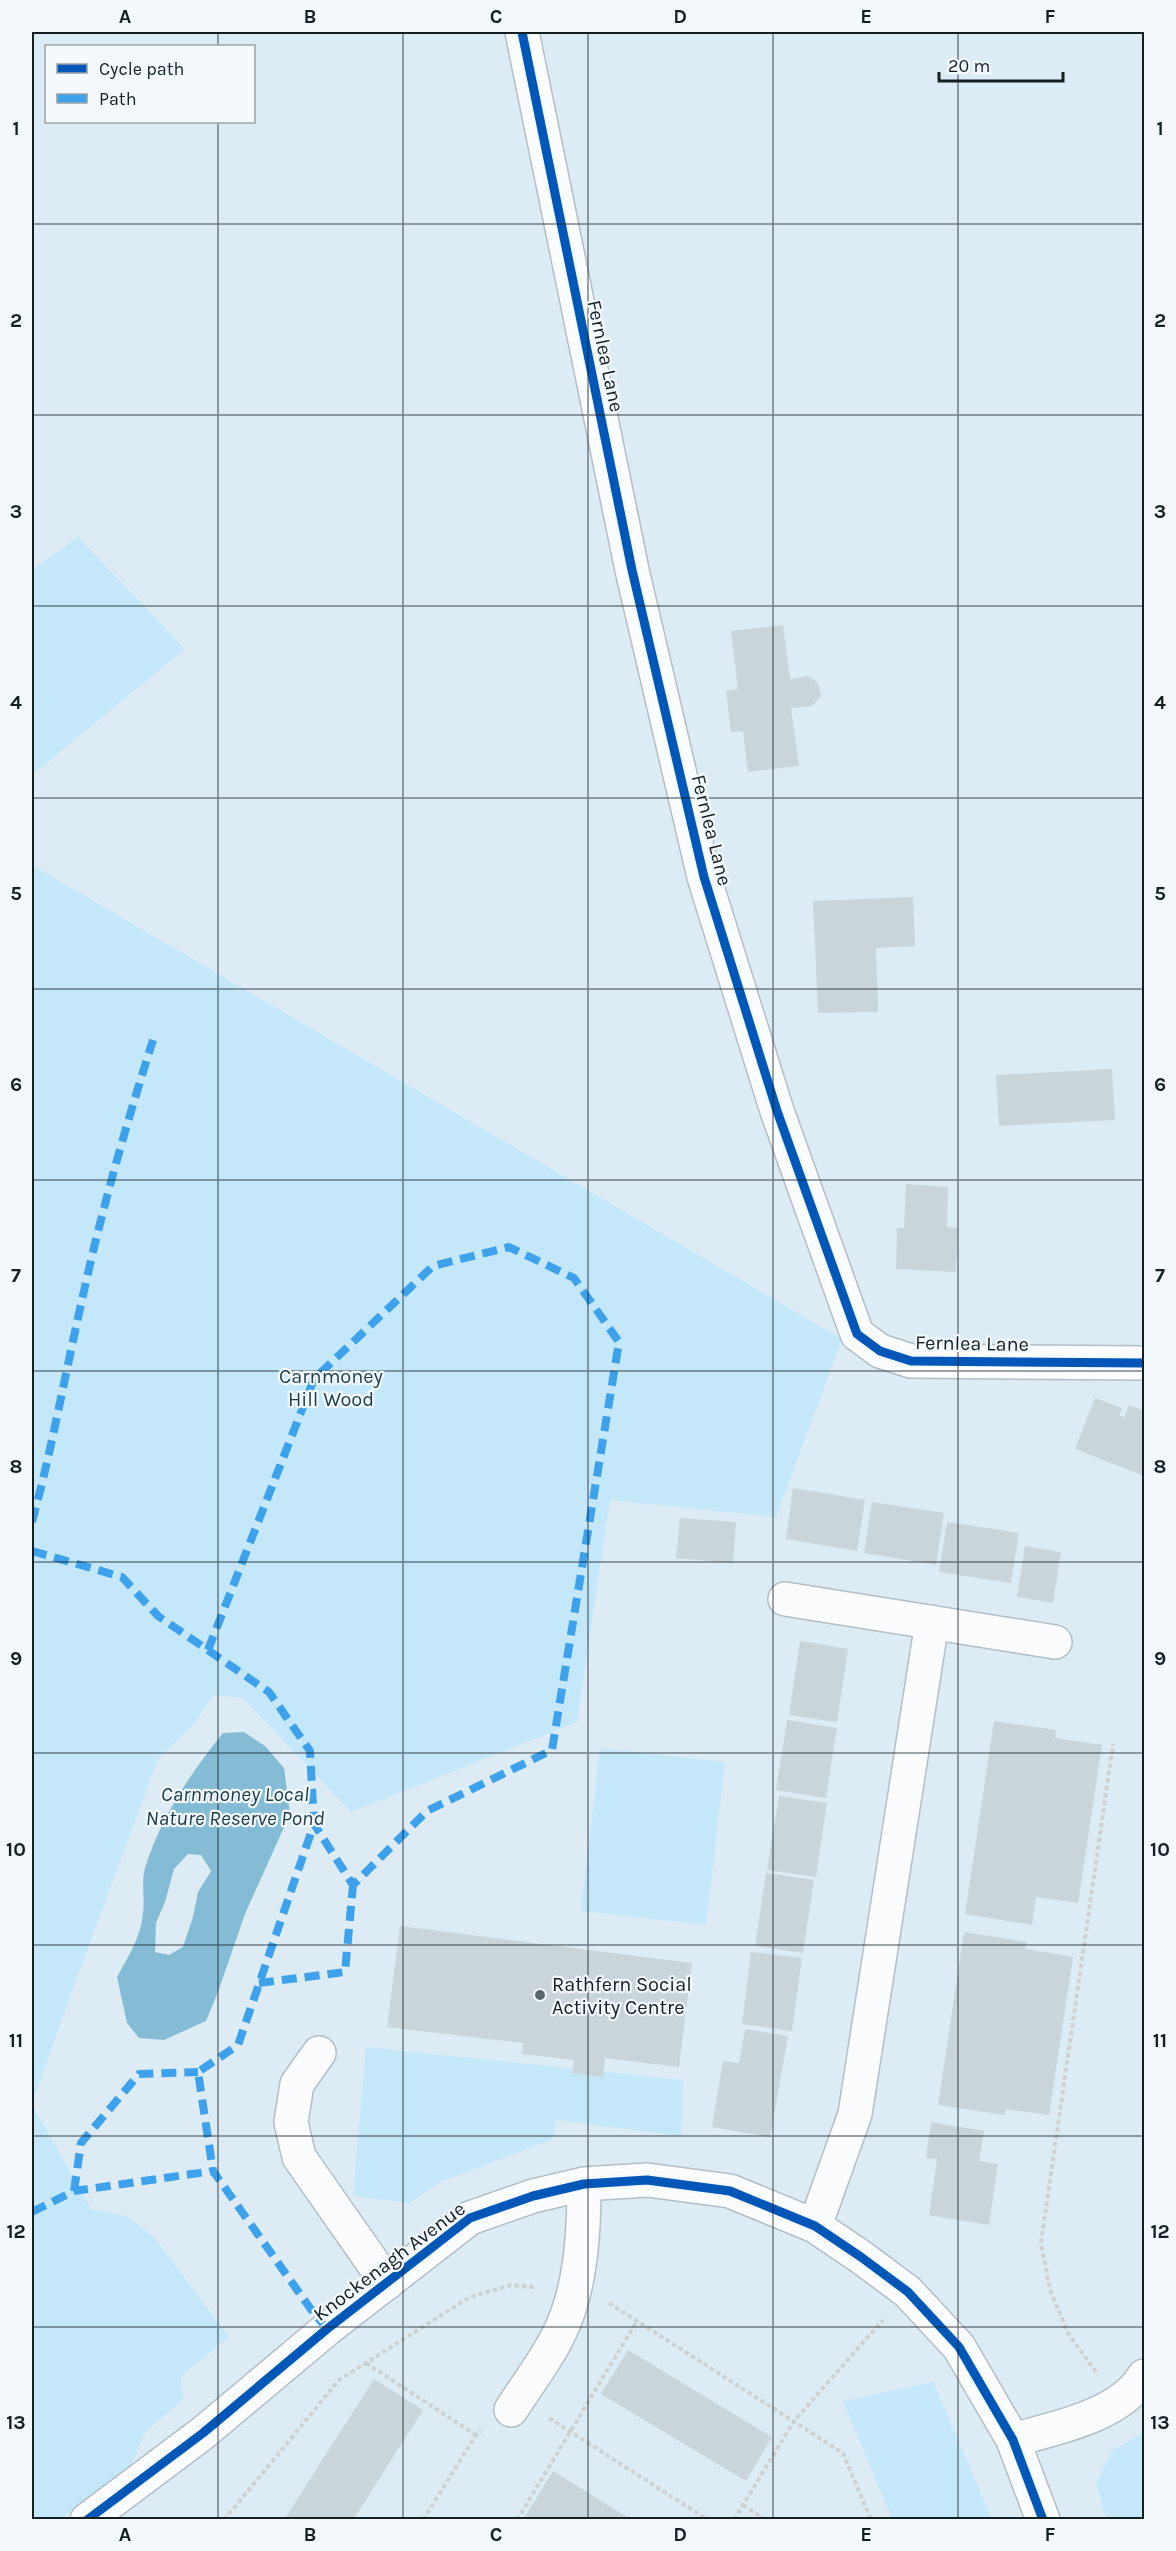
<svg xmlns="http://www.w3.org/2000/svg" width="1176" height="2551" viewBox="0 0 1176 2551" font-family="Karla,sans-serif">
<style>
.green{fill:#c4e8fa}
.water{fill:#84bcd6;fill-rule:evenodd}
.building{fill:#c9d4db}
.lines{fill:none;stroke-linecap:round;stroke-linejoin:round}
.minor-casing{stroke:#b2bec5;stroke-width:36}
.path{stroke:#cdd1d3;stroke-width:4;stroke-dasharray:4.5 3;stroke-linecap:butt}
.minor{stroke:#fafcfd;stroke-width:33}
.quiet{stroke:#3da2eb;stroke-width:8;stroke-dasharray:15 8;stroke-linecap:butt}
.cycleway-casing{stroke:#f3f9fc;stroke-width:13}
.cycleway{stroke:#0057b8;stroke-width:9}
.grid{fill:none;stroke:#141f24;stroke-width:1.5;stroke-opacity:0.55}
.poi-dot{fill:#5a676d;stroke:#f3f9fc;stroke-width:2}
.labels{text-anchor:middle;stroke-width:4.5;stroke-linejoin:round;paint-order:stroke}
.street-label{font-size:20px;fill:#141f24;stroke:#f3f9fc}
.park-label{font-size:20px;fill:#1c3e4d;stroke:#f3f9fc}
.poi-label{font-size:20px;fill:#141f24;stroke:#f3f9fc;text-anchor:start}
.water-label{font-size:21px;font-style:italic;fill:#173948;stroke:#f3f9fc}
.neatline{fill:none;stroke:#141f24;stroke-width:2}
.grid-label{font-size:20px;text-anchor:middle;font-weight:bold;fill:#141f24}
</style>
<rect width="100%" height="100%" fill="#ddecf4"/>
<path class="green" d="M78,537l107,112 -153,126v-205z
M32,865l810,474 -66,178 -166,-17 -33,222 -226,90 -108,-114 -29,-3 -21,30 -35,34 -85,229 -41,116 59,105 36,7 28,22 74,99 -48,39 2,24 -38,32 -14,33 -70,54 -29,1z
M600,1748l125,14 -19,163 -125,-14z
M366,2047l317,33 -2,56 -125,-16 -3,19 -112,43 -31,21 -57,-7z
M933,2382l59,137h-100l-49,-118z
M1144,2433v86h-38l-10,-37 17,-32z"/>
<path class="water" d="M244,1732l21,14 19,22 6,46 -45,100 -27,78 -12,29 -42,19 -25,-2 -12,-15 -10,-46c11,-20 24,-40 26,-64 2,-14 -2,-31 2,-45 16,-51 45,-94 78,-135zM188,1854l13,1 10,16 -13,21 -5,25 -10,30 -14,8 -14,-3 1,-29 9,-21 9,-33z"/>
<path class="building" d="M783,625l7,54 18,-3 10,7 3,13 -9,10 -21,2 8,58 -51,6 -5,-41 -12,1 -5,-41 12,-2 -7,-58z
M913,897l2,49 -39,2 2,64 -60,1 -5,-112z
M1112,1069l3,51 -116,6 -3,-51z
M906,1184l42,3 -1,40 11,1 -2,44 -60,-3 1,-41h7z
M1095,1398l27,10 -3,7 5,3 5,-13 15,6v65l-69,-27z
M793,1488l72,12 -8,51 -71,-12z
M872,1502l72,11 -8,52 -72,-12z
M680,1518l56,4 -3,41 -57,-5z
M947,1522l72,11 -8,50 -72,-11z
M1025,1546l36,6 -8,51 -36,-6z
M800,1641l48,8 -11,73 -48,-7z
M787,1720l50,8 -11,70 -50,-8z
M994,1721l62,9 -1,8 47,7 -24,158 -42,-6 -4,28 -67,-11z
M779,1796l48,7 -11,74 -49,-7z
M766,1873l48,7 -11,73 -48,-7z
M400,1926l292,37 -13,104 -74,-9 -2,19 -31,-4 2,-13 -52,-6 1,-11 -136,-16z
M964,1932l63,10 -2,7 48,8 -24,158 -43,-6 -1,6 -67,-10z
M751,1952l51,6 -10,73 -50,-7z
M745,2029l43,7 -18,101 -58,-10 11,-66 16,2z
M931,2122l53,9 -5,30 19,3 -9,61 -60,-10 8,-56 -11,-1z
M628,2350l144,87 -26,44 -145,-87z
M374,2379l49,31 -70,110h-69z
M553,2471l79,49h-109z"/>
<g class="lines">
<g class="minor-casing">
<path id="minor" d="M522,32l110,538 72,307 73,234 80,223 23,17 31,10 233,2
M785,1599l270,43
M319,2053l-22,31 -6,38 8,35 88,126
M815,2226l40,-112 77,-492
M511,2410c15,-24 34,-48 47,-74 23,-45 26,-102 26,-152
M1013,2440c42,-12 107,-24 131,-64
M87,2520l116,-87 124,-104 143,-111 63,-22 51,-12 63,-4 83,11 85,35 46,31 47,35 51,55 54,93 30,80"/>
</g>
<path class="path" d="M609,2303l234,150 28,67
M366,2363l110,72
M1096,2372l-28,-39 -18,-43 -9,-47 72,-499
M549,2418l159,102
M743,2505l23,15
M224,2520l115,-140 131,-83 41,-12 24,2
M423,2520l53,-85 5,-4
M517,2520l120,-199
M734,2520l60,-99 89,-101"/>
<use href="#minor" class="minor"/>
<path class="quiet" d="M32,1522c20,-73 33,-148 50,-222 19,-88 44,-175 71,-260
M32,1551l90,26 36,39 111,76 41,59 4,73 -76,221 -40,27 15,99
M208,1650l106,-271 119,-113 76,-19 65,31 45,64 -67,408 -125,61 -74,74 -39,-61
M259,1983l86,-11 8,-87
M74,2191l7,-48 58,-69 59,-2
M32,2212l42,-21 139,-20 97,137 17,21"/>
<g class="cycleway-casing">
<path id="cycleway" d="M522,32l110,538 72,307 73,234 80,223 23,17 31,10 233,2
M87,2520l116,-87 124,-104 143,-111 63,-22 51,-12 63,-4 83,11 85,35 46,31 47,35 51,55 54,93 30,80"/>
</g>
<use href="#cycleway" class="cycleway"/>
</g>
<path class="grid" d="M218,32v14M403,32v2488M588,32v2488M773,32v2488M958,32v2488M218,122v2398M32,224h1112M32,415h1112M32,606h1112M32,798h1112M32,989h1112M32,1180h1112M32,1371h1112M32,1562h1112M32,1753h1112M32,1945h1112M32,2136h1112M32,2327h1112"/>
<circle class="poi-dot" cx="540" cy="1995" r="6"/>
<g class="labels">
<g class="street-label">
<text transform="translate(606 356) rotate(78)" y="7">Fernlea Lane</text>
<text transform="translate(712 830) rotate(76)" y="7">Fernlea Lane</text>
<text transform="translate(972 1343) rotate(1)" y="7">Fernlea Lane</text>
<text transform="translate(389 2261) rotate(-37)" y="7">Knockenagh Avenue</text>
</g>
<g class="park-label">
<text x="331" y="1383">Carnmoney<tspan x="331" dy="23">Hill Wood</tspan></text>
</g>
<g class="poi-label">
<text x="552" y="1991">Rathfern Social<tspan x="552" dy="23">Activity Centre</tspan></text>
</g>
<g class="water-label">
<text x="235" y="1801">Carnmoney Local<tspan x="235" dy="24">Nature Reserve Pond</tspan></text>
</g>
</g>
<rect width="1176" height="2551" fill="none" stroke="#f3f9fc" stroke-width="66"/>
<rect x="45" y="45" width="210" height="78" fill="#f3f9fc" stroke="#9aa2a6" stroke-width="1.5"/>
<rect x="57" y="64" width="30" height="9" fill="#0057b8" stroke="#9aa2a6" stroke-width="1.5"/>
<text x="99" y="75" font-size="18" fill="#141f24">Cycle path</text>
<rect x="57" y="94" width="30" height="9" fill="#3da2eb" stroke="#9aa2a6" stroke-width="1.5"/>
<text x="99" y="105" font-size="18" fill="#141f24">Path</text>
<path d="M939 72v9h124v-9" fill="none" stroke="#141f24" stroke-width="3"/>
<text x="948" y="72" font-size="18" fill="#141f24" stroke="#f3f9fc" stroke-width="4.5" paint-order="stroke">20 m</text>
<rect x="33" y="33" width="1110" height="2485" class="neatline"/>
<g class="grid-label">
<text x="125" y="23">A</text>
<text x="310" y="23">B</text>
<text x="496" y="23">C</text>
<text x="680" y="23">D</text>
<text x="866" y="23">E</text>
<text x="1050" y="23">F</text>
<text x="16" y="135">1</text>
<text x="1160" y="135">1</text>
<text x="16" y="327">2</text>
<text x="1160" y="327">2</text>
<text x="16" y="518">3</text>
<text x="1160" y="518">3</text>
<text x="16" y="709">4</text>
<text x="1160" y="709">4</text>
<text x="16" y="900">5</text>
<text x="1160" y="900">5</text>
<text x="16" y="1091">6</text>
<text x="1160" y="1091">6</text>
<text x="16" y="1282">7</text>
<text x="1160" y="1282">7</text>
<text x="16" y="1473">8</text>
<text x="1160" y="1473">8</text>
<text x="16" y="1665">9</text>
<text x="1160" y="1665">9</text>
<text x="16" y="1856">10</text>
<text x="1160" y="1856">10</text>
<text x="16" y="2047">11</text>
<text x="1160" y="2047">11</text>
<text x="16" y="2238">12</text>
<text x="1160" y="2238">12</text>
<text x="16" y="2429">13</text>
<text x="1160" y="2429">13</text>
<text x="125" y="2541">A</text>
<text x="310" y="2541">B</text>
<text x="496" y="2541">C</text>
<text x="680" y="2541">D</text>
<text x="866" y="2541">E</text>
<text x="1050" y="2541">F</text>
</g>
</svg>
